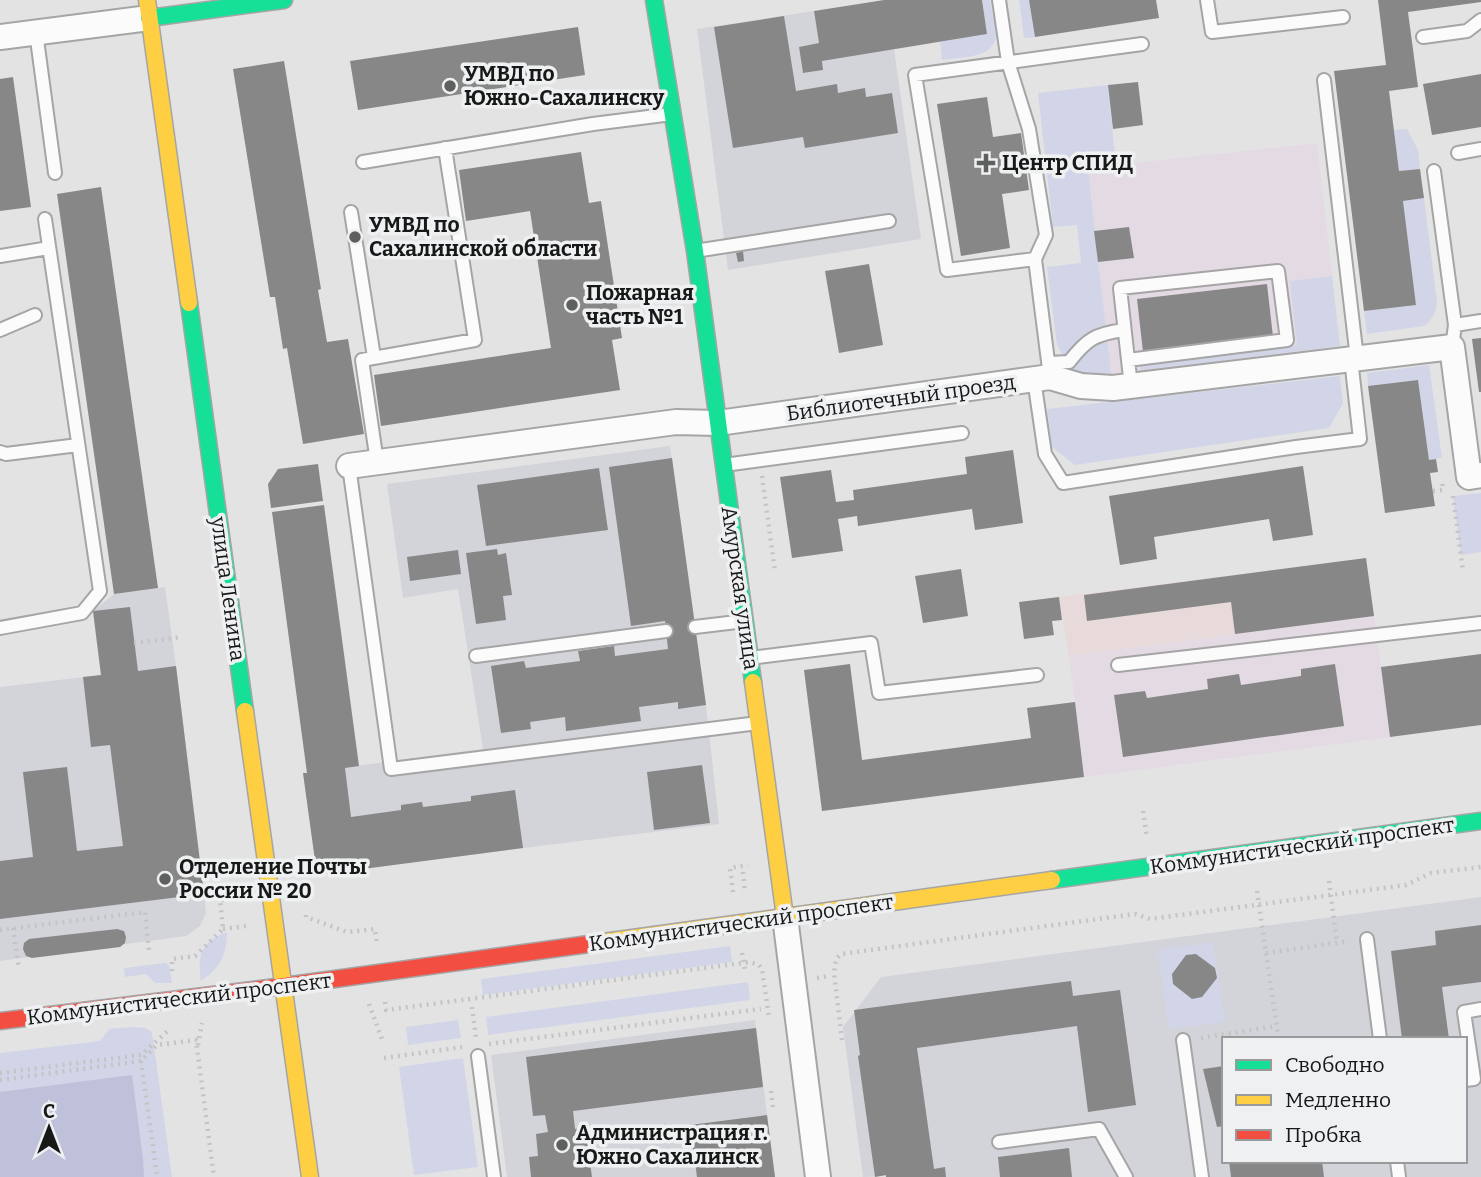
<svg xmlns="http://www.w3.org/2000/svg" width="1481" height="1177" viewBox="0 0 1481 1177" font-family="Bitter,serif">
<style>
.built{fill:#d3d4d9;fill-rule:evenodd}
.industrial{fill:#e8dada}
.education{fill:#e4dae4}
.green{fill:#d2d5e7}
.forest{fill:#bec1d9}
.building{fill:#878787}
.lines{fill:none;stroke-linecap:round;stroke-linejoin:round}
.lane-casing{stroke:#a5a5a6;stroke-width:16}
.street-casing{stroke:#a5a5a6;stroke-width:28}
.fast-casing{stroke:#a5a5a6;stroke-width:19}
.slow-casing{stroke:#a5a5a6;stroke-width:19}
.jam-casing{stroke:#a5a5a6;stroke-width:19}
.path{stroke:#c4c4c5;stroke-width:4.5;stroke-dasharray:2 5;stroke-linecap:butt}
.lane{stroke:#fbfbfb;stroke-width:12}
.street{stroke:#fbfbfb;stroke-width:24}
.fast{stroke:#16e098;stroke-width:16}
.slow{stroke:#ffcf43;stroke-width:16}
.jam{stroke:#f24e42;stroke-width:16}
.poi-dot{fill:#5e5f5f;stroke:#eff0f2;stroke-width:2.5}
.labels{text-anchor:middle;stroke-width:7;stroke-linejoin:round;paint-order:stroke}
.poi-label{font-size:21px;font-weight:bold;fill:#171818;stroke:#eff0f2;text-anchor:start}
.street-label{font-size:21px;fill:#171818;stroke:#eff0f2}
</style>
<rect width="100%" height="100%" fill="#e3e3e4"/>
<path class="built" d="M814,11l5,32 -20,4 4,26 20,-3 -1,-9 72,-12 27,190 -193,31 -31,-241z
M670,446l36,259 13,119 -196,24 -206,27 -14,-102 180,-24 -25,-160 -55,9 -16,-114z
M165,587l11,79 28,228 2,19 -6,13 -14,10 -186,25v-274l101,-12 -8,-64 21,-17z
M1481,897v280h-595v-1l-23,1 -20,-150 38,-50zM1224,1039h241v122h-241z
M755,1020l20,157h-268l-16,-122z"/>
<path class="industrial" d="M1366,558l8,58 -305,40 -10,-59z"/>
<path class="education" d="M1317,143l23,203 -229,28 -23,-206z
M1374,616l16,121 -306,40 -15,-121z"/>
<path class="green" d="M982,0h8c2,11 5,22 6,33 1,26 -36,24 -54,27l-2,-18 47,-8z
M1019,0h10l6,37 -11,1z
M1108,85l8,80 -28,3 23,206 -31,3 -18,-23 -5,-10 -10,-77 34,-4 -4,-38 -24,2 -15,-134z
M1407,129l11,21 2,19 -21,2 -5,-41z
M1424,198l13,104c-1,11 -5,18 -13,24l-57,8 -3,-23 52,-7 -13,-103z
M1332,276l8,70 -199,25 -1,-7 157,-19 -7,-64z
M1429,365l13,93 -13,2 -11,-80 -50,6 -1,-13z
M1340,376l3,27 -14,25 -254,37 -23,-18 -5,-38z
M1481,493v59l-20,3 -8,-59z
M227,932c-1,26 -6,34 -26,49 -4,-24 0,-40 26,-49z
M1213,942l12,80 -56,7 -11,-79z
M730,946l2,16 -249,33 -2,-16z
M165,963l4,2 3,18h-17l-9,-9 -21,3 -1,-9z
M748,982l2,18 -262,35 -2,-18z
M458,1020l3,18 -53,7 -2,-18z
M132,1027l13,1 6,3 2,8 19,138h-172v-124l100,-12 9,-12z
M463,1058l15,109 -64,8 -15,-108z"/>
<path class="forest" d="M132,1075l11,84 1,18h-144v-85z"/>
<path class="building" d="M884,0h98l5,34 -165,27 1,9 -20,3 -4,-26 20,-4 -5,-32z
M1029,0h127l3,18 -124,19z
M1378,0h103v2l-73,10 10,75 -29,4 10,80 21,-2 2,15 2,14 -21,3 13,104 -52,6 -30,-240 52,-6z
M784,16l12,75 41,-7 1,9 27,-5 1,9 26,-4 6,40 -93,15 -2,-11 -70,11 -19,-121z
M578,27l7,48 -227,35 -8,-49z
M284,61l37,228 -3,1 9,52 21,-3 16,95 -61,10 -16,-96 -4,1 -8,-52h-5l-37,-228z
M1481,74v53l-49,8 -9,-51z
M13,77l18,130 -31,4v-132z
M1138,82l5,43 -30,4 -5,-44z
M987,97l6,40 28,-4 8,57 -27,4 8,54 -49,8 -24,-152z
M581,152l8,51 12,-2 21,137 -10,2 8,50 -239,36 -7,-51 177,-27 -21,-137 -64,10 -7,-51z
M101,187l57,401 -44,6 -57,-400z
M1129,227l5,31 -36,4 -4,-31z
M743,251l1,10 -6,1 -2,-9z
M869,264l14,81 -44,8 -14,-82z
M1267,284l6,53 -130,15 -6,-53z
M1481,338v54h-2l-7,-53z
M1418,380l11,80 7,-1 2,13 -8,1 5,33 -50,7 -17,-127z
M1013,450l10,73 -48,7 -3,-21 -114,17 -1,-10 -19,3 5,32 -51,7 -12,-81 51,-7 5,32 18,-2 -1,-10 114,-16 -2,-17z
M672,458l34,247 -28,4v-7l-39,5 2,14 -75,10 -1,-14 -35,5 1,7 -30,4 -10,-67 33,-5 2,7 54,-7 -2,-10 36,-5 1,10 53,-7 -3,-28 -34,5 -22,-159z
M318,464l5,37 -52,7 -3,-24 10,-15z
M1303,466l10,69 -40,6 -4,-22 -115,18 3,22 -37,6 -11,-69z
M599,468l9,62 -122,16 -9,-61z
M324,505l35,261 -14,2 6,49 50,-7v-5l21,-3 1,5 48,-6v-5l44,-6 8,58 -206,27 -14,-102h4l-35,-261z
M497,549l1,6 8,-2 6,42 -9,1 3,24 -30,4 -10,-71z
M458,550l3,24 -51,7 -3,-24z
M1366,558l8,58 -139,18 -4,-32 -144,19 -3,-26z
M961,569l7,47 -45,7 -8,-47z
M1059,597l3,23 -10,1 2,14 -30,4 -5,-37z
M130,607l8,64 38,-5 28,228 -204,25v-58l33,-4 -10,-85 44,-5 10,84 46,-5 -13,-101 -19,2 -8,-70 18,-2 -8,-64z
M1481,654v71l-91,12 -9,-70z
M850,664l12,96 169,-22 -4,-30 48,-6 9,75 -262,34 -18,-141z
M1335,664l9,62 -221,31 -9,-62 31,-4 2,7 61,-9 -1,-10 32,-5 2,11 60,-9v-7z
M702,765l8,58 -56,7 -7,-58z
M1481,925v57l-39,5 7,52h-47l-11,-88 45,-6 -1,-14z
M117,929l7,2 2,6 -1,6 -5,4 -88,11 -6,-2 -3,-7 1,-6 5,-4z
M1196,954l19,14 2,10 -15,19 -10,2 -19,-15 -1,-10 14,-19z
M1071,981l2,15 47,-6 16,115 -48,7 -11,-86 -160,22 17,121 11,-2 1,10h-60v-2l-11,2 -17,-121 2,-1 -6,-45z
M756,1028l7,59 -190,24 2,18 10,-2 7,50h-61l-2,-20 9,-1 -2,-22 12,-2 -3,-17 -12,1 -7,-59z
M1224,1066v60l-7,1 -14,-58z
M767,1115l8,62h-78l-7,-52z
M1069,1148l3,29h-72l-2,-20z
M1229,1161h93l2,16h-93z"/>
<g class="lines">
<g class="lane-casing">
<path id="lane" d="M999,0l9,62 21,67 17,106 -11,24 15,118
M1207,0l5,32 131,-15
M36,32l19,141
M1423,37l44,-6 14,-11
M1324,80l33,278
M1458,153l23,-4
M363,162l230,-38 79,-10
M1434,171l21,154 -3,22
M351,212l23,145
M695,251l194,-30
M0,256l49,-8
M1035,259l-88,11 -32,-195 227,-31
M1455,325l26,-4
M0,330l35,-15
M1128,360l-8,-72 158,-17 9,69 -159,20 3,26
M1049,363l20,-1c18,-23 26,-28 55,-32
M1034,379l11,75 18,29 233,-36 64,-8 -9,-80
M0,452l6,2 72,-9
M377,462l-15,-102 113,-20 -30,-192
M724,465l238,-32
M349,466l42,303 367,-46
M695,627l50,-6
M0,628l82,-15 18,-22 -55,-372
M476,656l190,-25
M750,658l121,-15 8,50 158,-18
M1118,665l363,-42
M1367,939l13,100
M1183,1040l19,137
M478,1056l16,121
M1465,1080l9,-1 -10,-67 17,-3
M999,1142l100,-13 27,48
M1397,1161l2,16"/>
</g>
<g class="street-casing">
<path id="street" d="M0,37l149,-19
M349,466l327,-44 42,1 332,-46 31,9 32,2 339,-41 17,130 12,-2
M785,917l33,260"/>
</g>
<g class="fast-casing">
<path id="fast" d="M654,0l41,251 58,431
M149,18l135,-18
M189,303l56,408
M1052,880l429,-59"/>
</g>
<g class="slow-casing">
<path id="slow" d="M147,0l42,303
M753,682l32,235
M245,711l65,466
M589,944l463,-64"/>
</g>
<g class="jam-casing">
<path id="jam" d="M284,986l305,-42
M0,1021l284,-35"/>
</g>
<path class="path" d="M762,476l13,96
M1433,491l10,-1 -1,-10
M1453,496l10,75
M134,643l48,-6
M1143,811l4,27
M743,872l2,21
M1329,881l8,62
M1257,891l21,144
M733,892l-3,-24 18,-3
M306,915v2l41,15 28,-3 2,15
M13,928l6,41
M223,929l23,-3
M0,930l145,-18 4,39
M742,953l3,17
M1266,953l83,-12
M172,971v-12l23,-3 28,-27 -3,-29 21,-2
M817,978l12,-2
M385,1002l1,8 364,-48 9,3 3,4 7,48
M369,1004l13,35
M472,1007l4,31
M1201,1038l75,-12
M842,1040l-8,-67 2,-14 5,-5 294,-40 15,5 256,-34 25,-12 50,-6
M489,1044l272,-35
M198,1045l4,-22
M384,1058l79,-11
M141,1061l16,116
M0,1073l141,-18 29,-26
M0,1080l141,-19 16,-16 39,-5 18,137
M771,1091l2,18"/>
<use href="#lane" class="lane"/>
<use href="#street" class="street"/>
<use href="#fast" class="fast"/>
<use href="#slow" class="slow"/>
<use href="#jam" class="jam"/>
</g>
<g class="poi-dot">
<circle cx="450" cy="86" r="7"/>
<path d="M982.5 152.5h7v7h7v7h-7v7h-7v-7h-7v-7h7z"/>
<circle cx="355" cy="237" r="7"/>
<circle cx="572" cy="305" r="7"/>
<circle cx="165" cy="879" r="7"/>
<circle cx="562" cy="1145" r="7"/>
</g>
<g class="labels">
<g class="poi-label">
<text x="464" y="81">УМВД по<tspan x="464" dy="24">Южно-Сахалинску</tspan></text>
<text x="1002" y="170">Центр СПИД</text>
<text x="369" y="232">УМВД по<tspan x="369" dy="24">Сахалинской области</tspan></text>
<text x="586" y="300">Пожарная<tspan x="586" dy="24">часть №1</tspan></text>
<text x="179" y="874">Отделение Почты<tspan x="179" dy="24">России № 20</tspan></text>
<text x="576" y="1140">Администрация г.<tspan x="576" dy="24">Южно Сахалинск</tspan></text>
</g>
<g class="street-label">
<text transform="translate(901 398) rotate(-8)" y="7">Библиотечный проезд</text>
<text transform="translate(740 588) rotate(82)" y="7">Амурская улица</text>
<text transform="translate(228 589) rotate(82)" y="7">улица Ленина</text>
<text transform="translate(1302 846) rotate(-8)" y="7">Коммунистический проспект</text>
<text transform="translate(741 923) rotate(-8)" y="7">Коммунистический проспект</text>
<text transform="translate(179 999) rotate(-7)" y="7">Коммунистический проспект</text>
</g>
</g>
<rect x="1222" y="1037" width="245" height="126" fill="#eff0f2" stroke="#999a9b" stroke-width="2"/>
<rect x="1236" y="1060" width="35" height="10" fill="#16e098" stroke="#999a9b" stroke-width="2"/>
<text x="1285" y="1072" font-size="21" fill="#171818">Свободно</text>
<rect x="1236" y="1095" width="35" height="10" fill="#ffcf43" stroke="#999a9b" stroke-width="2"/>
<text x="1285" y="1107" font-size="21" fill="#171818">Медленно</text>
<rect x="1236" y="1130" width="35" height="10" fill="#f24e42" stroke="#999a9b" stroke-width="2"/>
<text x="1285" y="1142" font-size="21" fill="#171818">Пробка</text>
<g transform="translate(49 1128)" stroke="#eff0f2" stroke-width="5" paint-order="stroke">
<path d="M0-5L12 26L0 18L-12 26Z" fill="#171818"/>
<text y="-10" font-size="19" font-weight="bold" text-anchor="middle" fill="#171818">С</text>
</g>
</svg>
